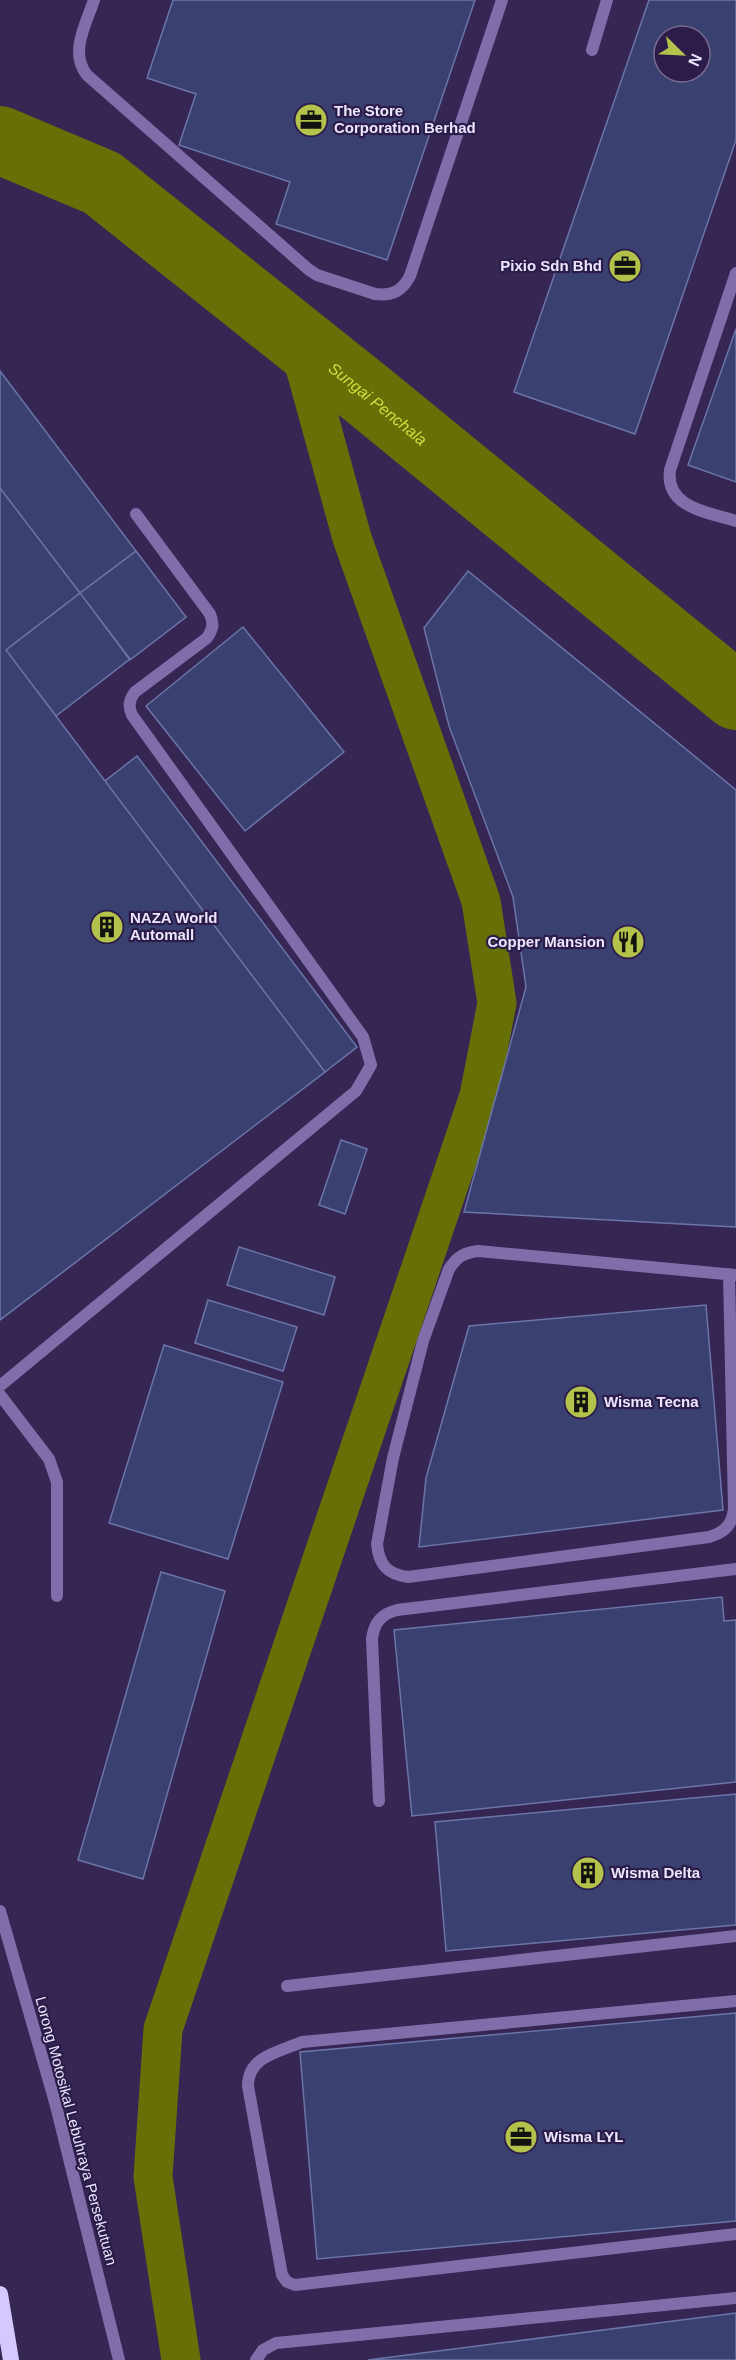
<svg xmlns="http://www.w3.org/2000/svg" width="736" height="2360" viewBox="0 0 736 2360" font-family="Helvetica,sans-serif">
<style>
.lines{fill:none;stroke-linecap:round;stroke-linejoin:round}
.canal{stroke:#667007;stroke-width:39}
.river{stroke:#667007;stroke-width:68}
.building{fill:#3a406f;stroke:#6c75a9;stroke-width:1.5;fill-rule:evenodd}
.service{stroke:#7f6eaa;stroke-width:12}
.trunk{stroke:#d4c8fc;stroke-width:16}
.labels{text-anchor:middle;stroke-width:4.5;stroke-linejoin:round;paint-order:stroke}
.poi-label{font-size:15px;font-weight:bold;fill:#ebe6fe;stroke:#2b1c49;text-anchor:start}
.street-label{font-size:15px;fill:#ebe6fe;stroke:#2b1c49}
.water-label{font-size:16px;font-style:italic;fill:#ccdf40;stroke:#2b1c49}
</style>
<rect width="100%" height="100%" fill="#352654"/>
<g class="lines">
<path class="canal" d="M181,2360l-28,-183 10,-148 316,-933 18,-93 -16,-102 -129,-363 -55,-200"/>
<path class="river" id="s1" d="M0,140l102,43 266,212 368,301"/>
</g>
<path class="building" d="M173,0h302l-88,260 -111,-36 14,-42 -111,-37 17,-51 -49,-16z
M649,0h87v140l-101,294 -121,-42zM664,36h36v36h-36z
M736,329v153l-48,-17z
M0,371l136,180 -56,42 -80,-105z
M0,488l80,105 -74,57 319,422 -325,248z
M136,551l50,66 -56,43 -50,-67z
M468,571l268,219v437l-272,-15 62,-225 -13,-90 -64,-171 -25,-98z
M80,593l50,66 -74,57 -50,-66z
M243,627l101,125 -99,79 -99,-125z
M137,756l220,291 -32,25 -220,-291z
M341,1140l26,9 -22,65 -26,-9z
M239,1247l96,30 -11,38 -97,-30z
M208,1300l89,27 -14,44 -88,-28z
M706,1305l17,205 -304,37 7,-69 43,-152z
M164,1345l119,37 -55,177 -119,-36z
M161,1572l64,19 -82,288 -65,-19z
M722,1597l2,24 12,-1v162l-324,34 -18,-186z
M736,1794v131l-290,26 -11,-129z
M736,2013v208l-419,38 -17,-207z
M736,2313v47h-368z"/>
<g class="lines">
<path class="service" d="M94,0c-8,24 -25,53 -7,75l221,194 9,6 58,19c18,2 27,-3 35,-18l92,-276
M592,50l15,-50
M736,273l-66,197c-5,38 38,42 66,51
M729,1274l5,235c-2,16 -9,23 -25,28l-301,40c-21,-3 -29,-12 -31,-33l16,-86 30,-117 26,-72c8,-12 14,-16 29,-18l258,24
M0,1386l356,-295 15,-26 -8,-28 -231,-322c-4,-9 -3,-15 3,-23l72,-54c6,-9 7,-14 3,-24l-74,-100
M0,1395l49,64 8,23v114
M379,1801l-7,-162c2,-16 9,-25 25,-29l339,-41
M0,1911l55,191 64,258
M287,1986l449,-50
M736,2001l-434,41c-23,10 -54,14 -54,44l34,189 5,7 8,3 441,-51
M256,2360l7,-10 13,-7 460,-45"/>
<path class="trunk" d="M0,2294l11,66"/>
</g>
<defs>
<g id="office-disc" transform="scale(1.725)"><circle r="9.5" fill="#b3c24b" stroke="#2b1c49"/><path d="M-6-3h4V-5.5h4V-3h4V5H-6ZM-1-4.5V-3h2v-1.5ZM-6 0V1H6V0Z" fill="#111"/></g>
<g id="building-disc" transform="scale(1.725)"><circle r="9.5" fill="#b3c24b" stroke="#2b1c49"/><path d="M-4-6H4V6H1V3H-1V6H-4ZM-2.5-4.3h1.7v1.8h-1.7ZM.8-4.3h1.7v1.8H.8ZM-2.5-1h1.7V.8h-1.7ZM.8-1h1.7V.8H.8Z" fill="#111"/></g>
<g id="restaurant-disc" transform="scale(1.725)"><circle r="9.5" fill="#b3c24b" stroke="#2b1c49"/><path d="M-5-6h1v4h1v-4h1v4h1v-4h1v5L-1.5 .5V6h-2V.5L-5-1ZM5-6V6H3V1.5H1.5Q1.5-4 5-6Z" fill="#111"/></g>
</defs>
<g fill-rule="evenodd">
<use href="#office-disc" x="311" y="120"/>
<use href="#office-disc" x="625" y="266"/>
<use href="#building-disc" x="107" y="927"/>
<use href="#restaurant-disc" x="628" y="942"/>
<use href="#building-disc" x="581" y="1402"/>
<use href="#building-disc" x="588" y="1873"/>
<use href="#office-disc" x="521" y="2137"/>
</g>
<g class="labels">
<g class="poi-label">
<text x="334" y="116">The Store<tspan x="334" dy="17">Corporation Berhad</tspan></text>
<text x="602" y="271" text-anchor="end">Pixio Sdn Bhd</text>
<text x="130" y="923">NAZA World<tspan x="130" dy="17">Automall</tspan></text>
<text x="605" y="947" text-anchor="end">Copper Mansion</text>
<text x="604" y="1407">Wisma Tecna</text>
<text x="611" y="1878">Wisma Delta</text>
<text x="544" y="2142">Wisma LYL</text>
</g>
<g class="street-label">
<text transform="translate(76 2131) rotate(75)" y="5">Lorong Motosikal Lebuhraya Persekutuan</text>
</g>
<g class="water-label">
<text dy="6" stroke="none"><textPath href="#s1" startOffset="464">Sungai Penchala</textPath></text>
</g>
</g>
<g transform="translate(682 54) rotate(114)"><circle r="28" fill="#2b1c49" stroke="#786d91" stroke-width="1.5"/>
<path d="M0-4.5L10 22L0 15L-10 22Z" fill="#b3c24b"/>
<text y="-9" font-size="16" font-weight="bold" text-anchor="middle" fill="#ebe6fe">N</text>
</g>
</svg>
